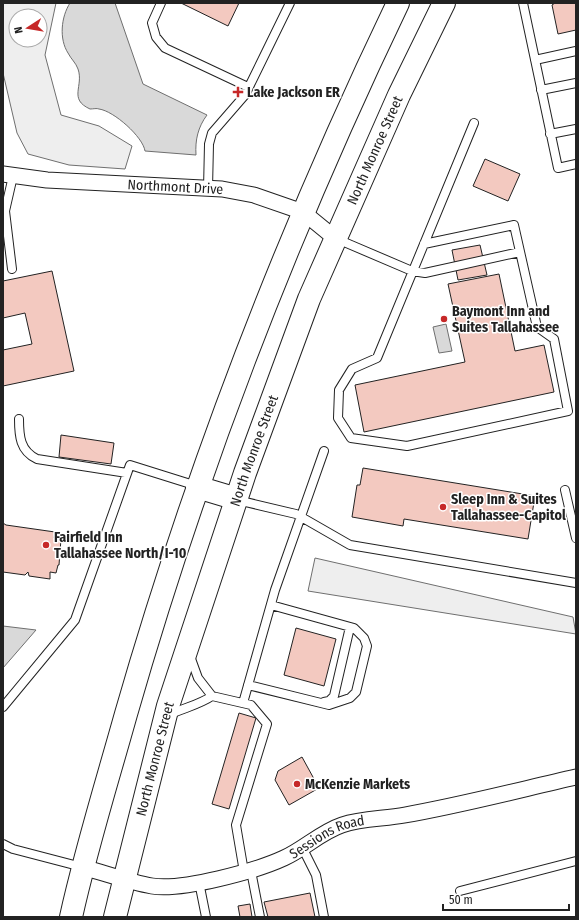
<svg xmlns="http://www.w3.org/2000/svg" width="579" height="920" viewBox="0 0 579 920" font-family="'Fira Sans Condensed',sans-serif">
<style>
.green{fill:#eee;stroke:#6f6f6f;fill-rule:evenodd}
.water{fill:#d9d9d9;stroke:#6f6f6f}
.building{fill:#f3c9c0;stroke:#222}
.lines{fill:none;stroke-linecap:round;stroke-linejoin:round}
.lane-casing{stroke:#222;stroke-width:10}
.street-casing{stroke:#222;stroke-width:17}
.highway-casing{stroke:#222;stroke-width:24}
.lane{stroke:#fff;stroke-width:8}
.street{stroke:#fff;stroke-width:15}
.highway{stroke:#fff;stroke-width:22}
.poi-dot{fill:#c62828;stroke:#fff;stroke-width:1.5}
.labels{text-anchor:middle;stroke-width:3;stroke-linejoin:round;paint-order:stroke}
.poi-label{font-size:14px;font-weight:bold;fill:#222;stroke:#fff;text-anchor:start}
.street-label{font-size:14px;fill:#222;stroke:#fff}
</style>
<rect width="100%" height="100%" fill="#fff"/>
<path class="green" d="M3,3h53l-11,52 16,60 38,11 33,20 -7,23 -56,-4 -41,-11 -11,-21 -14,-60zM16,16h24v24h-24z
M315,558l258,59 3,17 -268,-43z"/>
<path class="water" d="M70,3h45l28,81 64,31c-9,12 -12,25 -11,40l-51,-4c-2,-14 -31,-40 -46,-42 -2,-1 -6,0 -9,0 -22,-10 -6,-23 -12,-40 -2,-6 -7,-10 -10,-16 -9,-14 -7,-36 2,-50z
M446,324l6,27 -13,2 -6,-26z
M3,626l33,4 -33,38z"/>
<path class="building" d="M181,3h58l-11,23z
M555,3h21v27l-18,4 -6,-29z
M485,159l35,15 -12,27 -35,-15z
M480,245l7,30 -29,5 -6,-30z
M52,271l22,100 -71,15v-36l29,-6 -7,-31 -22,5v-37z
M499,274l16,77 29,-6 10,47 -190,40 -9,-47 110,-23 -17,-78z
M61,435l53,8 -3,21 -52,-7z
M363,468l172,28 -7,43 -124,-20 -1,7 -51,-9 5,-32h3z
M3,523l3,2 49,7 -1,6 7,1 -2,26h-1l-2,8 -6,-1v7l-21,-3 -1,-4 -3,3 -22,-3z
M296,628l40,11 -12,47 -40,-11z
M239,713l17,5 -27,91 -17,-5z
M302,757l17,31 -30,17 -14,-25 3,-9z
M310,893l5,24h-47l-4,-15z
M250,904l2,13h-12l-2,-11z"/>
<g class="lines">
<g class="lane-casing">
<path id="lane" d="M161,3l-9,20 4,14 9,11 83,39
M523,3l35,165 18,-4
M535,60l41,-9
M541,90l35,-7
M550,134l26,-5
M208,189l1,-45 3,-11 33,-38 45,-92
M337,239l75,32 13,2 95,-21
M424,244l90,-19 23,102 17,12 14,72 -161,35 -56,-8 -13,-20 1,-28 13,-21 25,-11 97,-235
M12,269l-7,-58 8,-35
M19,419c0,17 1,32 18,40l90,14
M565,490l11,48
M237,500l59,14 54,31 226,38
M248,685l81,20 21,-7 6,-6 11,-46 -3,-8 -10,-10 -83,-23
M212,696l39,9 16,19 -31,101 8,47
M324,702l5,-1 5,-5 16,-69
M243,703l32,-113 49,-139
M3,707l72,-87 55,-155 67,21
M169,715c14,-7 30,-10 43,-19l-14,-18 -8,-22
M3,844l10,5 69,18
M302,847l14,28 8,42
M251,871l9,46
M199,882l7,35
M460,891l116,-30"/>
</g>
<g class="street-casing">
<g id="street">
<path id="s1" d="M3,174l44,6 175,9 32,6 49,17 33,27"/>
<path id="s2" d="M82,867c23,6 47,15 70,19 30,5 104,-15 132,-28 20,-9 37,-26 58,-33 20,-7 42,-6 63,-10 57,-10 114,-25 171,-38"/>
</g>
</g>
<g class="highway-casing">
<g id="highway">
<path d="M197,487l40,12"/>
<path d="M71,917c15,-68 36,-135 55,-203 70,-244 162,-482 272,-711"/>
<path id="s3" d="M115,917l53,-211 77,-233 64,-174 90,-204 45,-92"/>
</g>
</g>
<use href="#lane" class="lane"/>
<use href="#street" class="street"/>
<use href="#highway" class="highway"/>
</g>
<g class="poi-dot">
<path d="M236 86h4v4h4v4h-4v4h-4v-4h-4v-4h4z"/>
<circle cx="444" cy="319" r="4"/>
<circle cx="443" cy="507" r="4"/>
<circle cx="46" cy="545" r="4"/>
<circle cx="297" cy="784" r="4"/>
</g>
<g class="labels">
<g class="poi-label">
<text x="247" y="97">Lake Jackson ER</text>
<text x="452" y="316">Baymont Inn and<tspan x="452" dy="16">Suites Tallahassee</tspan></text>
<text x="451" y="504">Sleep Inn &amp; Suites<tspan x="451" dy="16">Tallahassee-Capitol</tspan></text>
<text x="54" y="542">Fairfield Inn<tspan x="54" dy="16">Tallahassee North/I-10</tspan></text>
<text x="305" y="789">McKenzie Markets</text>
</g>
<g class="street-label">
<text dy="5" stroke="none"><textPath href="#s3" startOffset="811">North Monroe Street</textPath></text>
<text dy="5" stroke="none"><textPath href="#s1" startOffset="173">Northmont Drive</textPath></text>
<text dy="5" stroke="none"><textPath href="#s3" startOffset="487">North Monroe Street</textPath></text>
<text dy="5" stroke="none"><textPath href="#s3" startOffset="163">North Monroe Street</textPath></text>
<text dy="5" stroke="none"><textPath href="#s2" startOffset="257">Sessions Road</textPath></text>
</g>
</g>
<rect width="579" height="920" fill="none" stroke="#222222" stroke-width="8"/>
<g transform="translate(28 28) rotate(258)"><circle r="19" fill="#ffffff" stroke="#a7a7a7"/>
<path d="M0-3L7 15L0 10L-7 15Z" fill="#c62828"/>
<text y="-6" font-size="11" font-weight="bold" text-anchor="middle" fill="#222222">N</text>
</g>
<path d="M443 904v6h126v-6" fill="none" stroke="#222222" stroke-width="2"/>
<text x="449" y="904" font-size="12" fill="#222222" stroke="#ffffff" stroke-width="3" paint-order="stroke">50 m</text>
</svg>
